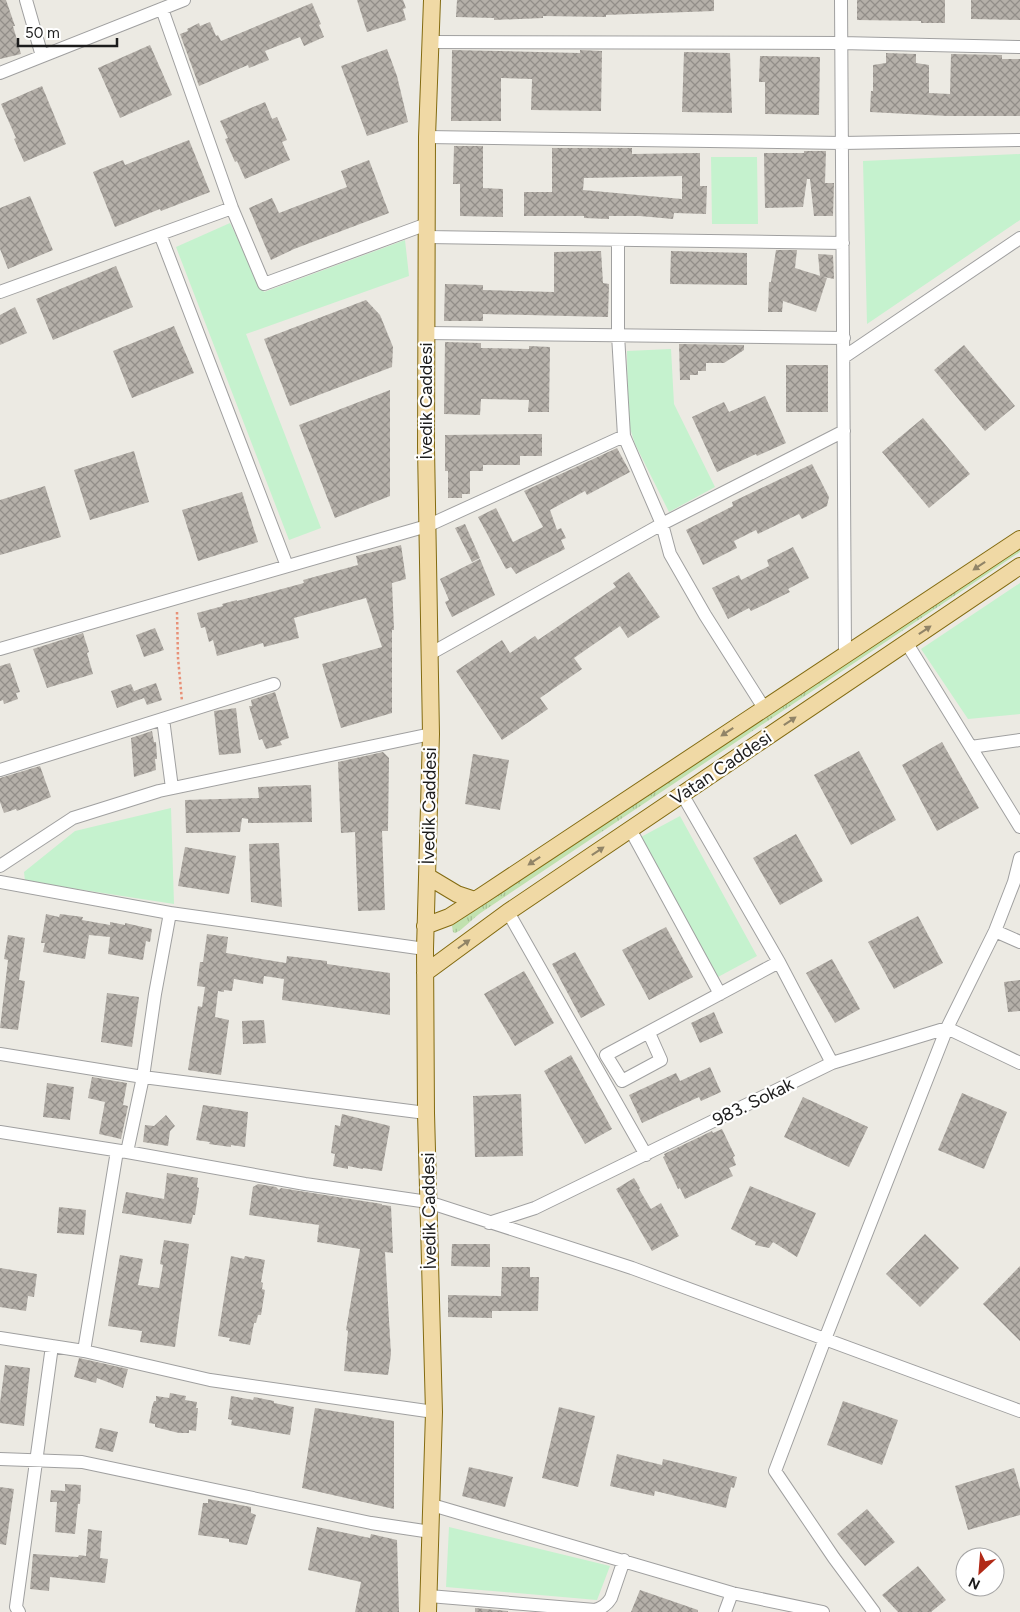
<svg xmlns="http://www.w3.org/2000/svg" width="1020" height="1612" viewBox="0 0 1020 1612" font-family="Figtree,sans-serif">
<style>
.grass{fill:url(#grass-tufts)}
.park{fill:#c5f2ce}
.building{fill:url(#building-cross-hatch);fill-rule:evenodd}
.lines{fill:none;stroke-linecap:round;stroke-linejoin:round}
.minor-casing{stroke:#a0a0a0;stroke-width:14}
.major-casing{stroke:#836b11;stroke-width:18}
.path{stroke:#e89178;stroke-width:2.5;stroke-dasharray:2.5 2.5;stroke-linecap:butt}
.minor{stroke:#fff;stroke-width:12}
.major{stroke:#f0d9a5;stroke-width:16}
.oneway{fill:#918467}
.labels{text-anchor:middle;stroke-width:4.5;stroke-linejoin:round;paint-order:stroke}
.street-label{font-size:18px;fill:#1c1c1c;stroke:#fff}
</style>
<defs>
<pattern id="grass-tufts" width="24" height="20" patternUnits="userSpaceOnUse" patternTransform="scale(1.25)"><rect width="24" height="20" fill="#c1e1af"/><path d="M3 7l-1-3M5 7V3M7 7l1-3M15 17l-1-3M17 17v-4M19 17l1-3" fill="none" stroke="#a5c096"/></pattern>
<pattern id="building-cross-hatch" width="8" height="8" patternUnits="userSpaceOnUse" patternTransform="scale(1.25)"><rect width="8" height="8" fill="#b5b0a9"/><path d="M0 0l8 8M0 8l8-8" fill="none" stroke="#928e89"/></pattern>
</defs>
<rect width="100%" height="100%" fill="#eceae3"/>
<path class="grass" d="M1020,547v5l-538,360c-8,5 -19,18 -27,21l-2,-1 -1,-6 2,-2z"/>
<path class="park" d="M1020,154v66l-153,104 -4,-163z
M711,157h46l1,67h-46z
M230,223l34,69 141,-52 4,36 -163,58 75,194 -32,12 -113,-293z
M671,349l3,55 41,83 -46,25 -34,-68 -7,-22 -1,-71z
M1020,583v131l-52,5 -47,-70z
M171,808l3,96 -149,-23 -1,-9 51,-41z
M680,816l77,140 -39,21 -77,-140z
M449,1527l161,39 -13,34 -151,-13z"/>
<path class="building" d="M0,0h6l9,26h-2l8,28 -21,5z
M357,0h46l3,8 -3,1 3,11 -39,12z
M457,0h257v11l-108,4v2l-63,-1v2l-49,2v-2l-38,-1z
M857,0h88v23h-24v-2l-64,-1z
M971,0h49v20l-49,-1z
M312,3l9,21 -2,1 5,12 -20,9 -4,-9 -35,14 4,9 -20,8 -1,-3 -49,21 -19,-52 8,-3 -1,-2 12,-6 1,3 10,-4 6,14 2,-1 3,6z
M150,45l22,50 -52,23 -22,-50z
M387,49l10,27 11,46 -41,14 -26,-70z
M452,50l128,3v-3l22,1 -1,60 -70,-1 1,-31 -31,-1v43h-50z
M684,52l46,1 2,60 -50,-1z
M886,53l30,1v9l13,2v28l21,1 1,-40 51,1v4h18v57h-73l-77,-4 1,-21h2v-26l13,-2z
M760,56l60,1 -1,58 -54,-1v-32h-6z
M42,86l24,58 -42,18 -10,-23 2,-1 -15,-34z
M265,102l7,17 5,-2 10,23 -5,2 8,18 -45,19 -8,-18 -2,1 -10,-23 3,-1 -8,-17z
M189,140l21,52 -49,19 -1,-2 -45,18 -22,-55 30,-12 2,5z
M454,146h29v42l20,1v28l-43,-1v-32h-7z
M552,148h80v6l68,-1v33h7l-1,28 -32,-1 -1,6 -33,-3h-31v3l-25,-1v-2h-60v-24h28zM682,176v23l-99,-9 1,-12z
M804,151h22l-1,32h9l-1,33h-19l-4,-37h-3l-4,28 -38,1 -1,-55h40z
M369,160l20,53 -95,36 -23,11 -22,-52 23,-10 7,15 68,-26 -6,-16z
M30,196l23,54 -45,19 -8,-20v-41z
M776,250h21l-2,18 32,10 -11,34 -33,-11 -1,11h-14l1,-30h2z
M601,251l2,32 6,1 -1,33 -125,-3v7h-39l1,-37 38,1v5l71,2v-40z
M671,251l76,2v32l-77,-1z
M818,254l15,1 1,24 -14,-3z
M116,266l17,41 -80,33 -17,-41z
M366,300l14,15 13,32 -1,20 -102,39 -26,-67z
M15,307l12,26 -27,12v-30z
M174,326l20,47 -62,25 -19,-47z
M445,342l36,1v5l48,1v-3l21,1 -1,65h-21l1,-12 -48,-1 -1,16 -36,-1z
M679,344l65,1v5l-20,13h-18v8h-8v4h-8v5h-10z
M964,345l51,61 -30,25 -51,-61z
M786,365h42v47h-42z
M390,390v106l-55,22 -36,-93z
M765,396l21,47 -29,13 -1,-2 -39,18 -25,-55 32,-15 5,10z
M923,418l47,56 -41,34 -47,-56z
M542,434v22h-22v9h-37v6h-13v23h-8v4h-14v-27h-3v-36z
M617,448l13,24 -43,23 -2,-4 -35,19 7,20 4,-2 5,10 -5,2 4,9 -49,25 -5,-7 -5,2 -28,-52 18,-9 17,34 30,-15 -19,-36z
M134,451l15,51 -59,18 -16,-50z
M812,464l17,33 -2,9 -25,13 -3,-5 -41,20 -2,-4 -22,11 3,7 -34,17 -17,-35 47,-24 -1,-4z
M45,486l16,51 -61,18v-55z
M242,492l16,50 -60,19 -16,-51z
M465,524l15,34 -8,4 -17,-34z
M401,545l5,34 -14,4 2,47h-2v83l-51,15 -19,-64 60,-17 -16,-49 -72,20 5,20 -35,9 -1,-4 -46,13 -4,-16 -4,2 -4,-15 -4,1 -4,-15 26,-7 -1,-2 15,-4v1l67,-18 -1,-3 55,-15 -2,-9z
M793,547l16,31 -21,11 2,3 -39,19 -2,-3 -21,11 -16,-31 27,-13 2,5 28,-14 -2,-6z
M480,559l15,36 -43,22 -7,-15 4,-2 -9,-21z
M629,572l31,45 -32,21 -8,-12 -46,32 8,11 -42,29 8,11 -46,31 -46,-69 46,-31 8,13 25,-17 3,4 78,-53 -3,-4z
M155,628l9,22 -20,7 -8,-22z
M83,633l6,19 -2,1 6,21 -46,14 -14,-39z
M10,663l10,29 -4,1 2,6 -14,5 -1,-4 -3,1v-35z
M156,683l6,17 -15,5 -3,-7 -27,10 -6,-17 20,-7 3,7z
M275,692l14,46 -9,3 2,4 -16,4 -4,-10 -3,1 -10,-34h3l-1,-6z
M236,708l5,45 -22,2 -5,-44z
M152,731l2,11h2l1,17h-2l1,11 -22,7 -3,-39z
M942,742l37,66 -42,23 -35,-66z
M859,751l37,69 -45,25 -37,-70z
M383,752l6,6 -1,73h-6l3,79 -27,1 -3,-79 -14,1 -3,-71z
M473,754l36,6 -9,50 -35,-6z
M40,766l11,31 -34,14 -1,-2 -12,4 -4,-11v-24z
M311,785l1,37 -64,1v-4l-6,-1 -2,14 -54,1 -1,-33 74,-2 -1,-11z
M796,834l27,47 -43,24 -27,-47z
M279,843l3,64 -31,-5 -2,-58z
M185,847l51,9 -7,38 -51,-8z
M46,914l13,3 1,-3 23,3 -1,3 28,5v-3l15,3v-2l27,6 -2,13 -4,-1 -3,19 -35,-6 2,-17 -21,-2 -4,24 -42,-7 2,-9h-4z
M918,916l25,47 -49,26 -26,-47z
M666,927l27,50 -44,23 -27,-50z
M207,934l21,3 -2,16 60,10 1,-7 40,5v3l63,9v42l-108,-15 2,-21 -20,-3 -1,8 -29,-5 -2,12 -8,-1v2l-6,-1 -3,26 14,3 -8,55 -33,-5 10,-64 4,1 3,-20 -8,-1 3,-24h3z
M8,935l17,3 -6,42 6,1 -7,49 -18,-2 8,-68 -4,-1z
M575,952l30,53 -24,13 -29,-54z
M832,959l28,50 -25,14 -29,-50z
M524,971l30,52 -39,23 -31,-52z
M1020,980v31l-12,1 -4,-30z
M107,993l32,4 -7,50 -31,-5z
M714,1012l9,21 -23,10 -9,-20z
M264,1020l2,23 -23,1 -1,-23z
M571,1055l41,74 -27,15 -41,-73z
M710,1067l11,25 -20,9 -2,-4 -57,26 -13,-28 47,-22 4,8z
M92,1077l35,6 -4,22 5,1 -7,33 -22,-5 6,-32 -17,-4z
M47,1083l27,4 -4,33 -27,-3z
M962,1093l45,19 -23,57 -46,-19z
M521,1094l2,62 -48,1 -2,-61z
M803,1097l65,30 -19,40 -65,-30z
M203,1105l45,7 -3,35 -14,-2v2l-22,-3 1,-2 -14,-2z
M342,1114l48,12 -8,45 -19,-3v1l-15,-3v3l-15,-3 2,-12 -4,-1 4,-28 5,1z
M166,1115l9,11 -5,5 -2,15 -25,-4 2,-17 9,1z
M722,1129l13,27 -2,1 3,8 -7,3 4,8 -48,23 -5,-11 -2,1 -15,-32 2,-1 -1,-2 48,-23 1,2z
M167,1173l31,5 -1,9 2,1 -4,27h-2l-2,9 -69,-11 4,-21 38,7z
M634,1178l6,10 -1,1 12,20 10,-6 18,33 -27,15 -36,-62z
M258,1184l18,3 3,3 2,-2 101,16v1l9,1 2,47 -8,-1 6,102 -3,21 -44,-4 4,-40 -2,-1 14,-81 -43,-7 2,-17 -70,-10 4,-28z
M750,1186l66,27 -19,44 -24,-15 -4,6 -14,-3 1,-3 -25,-13z
M59,1207l27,3 -2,25 -27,-2z
M925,1234l34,34 -39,39 -34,-33z
M164,1240l25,4 -14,103 -35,-5 2,-11 -34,-5 12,-71 23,4 -5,26 21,3 4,-23 -3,-1z
M452,1244h38v23l-39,-1z
M231,1256l13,3 1,-3 20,4 -4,22 2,1 -1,6 3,1 -4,25h-3l-2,8h-2l-4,22 -21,-4 1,-3 -12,-2z
M1020,1266v75l-37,-37z
M502,1267h28v10h9l-1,34h-46v7l-44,-1v-22l53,1z
M0,1268l37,6 -3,23 -6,-1 -2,15 -26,-4z
M79,1358l49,11 -5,19 -26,-10 -1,5 -22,-6z
M5,1365l25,3 -6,58 -24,-3v-20z
M170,1393l16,3 -1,4 12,2 -1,6h2l-2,23 -7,-1v3h-10l-24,-6v-3l-6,-1 3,-16 2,-6h2v-5l13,2z
M231,1396l22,4 1,-3 20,4v2l20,4 -4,28 -59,-10 1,-5 -4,-1z
M843,1401l55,19 -16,45 -55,-20z
M559,1407l36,9 -17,71 -36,-9z
M315,1408l79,13v88l-92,-21z
M100,1428l18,4 -5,20 -18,-4z
M617,1454l45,11 1,-6 74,18 -3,11 -3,-1 -5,21 -71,-17 -1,5 -44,-10z
M469,1467l44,10 -8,30 -43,-11z
M1014,1468l6,21v26l-52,15 -13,-44z
M65,1484l16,1 -1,19h-2l-3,30 -20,-2 2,-30h-7l1,-12 14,1z
M0,1487l14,2 -8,56 -6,-1z
M208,1499l43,8v6l5,2 -9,30 -18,-3v-3l-31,-4 5,-32h5z
M867,1509l28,33 -30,24 -28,-32z
M317,1527l53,11 1,-4 26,6 2,72h-44l6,-30 -53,-12z
M88,1529l14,2 -2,27 8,1 -3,24 -55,-6 -1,14 -19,-2 3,-35 45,3 1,-2 7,1z
M918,1566l28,34 -15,12h-33l-16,-17z
M640,1590l58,20v2h-67z
M475,1608l33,3v1h-33z"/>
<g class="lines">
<g class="minor-casing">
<path id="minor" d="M26,0l16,56
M841,0l4,654
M162,9l70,199 32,76 163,-60
M430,42l411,1 179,4
M0,73l184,-73
M427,137l415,6 178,-3
M160,234l127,332
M427,237l416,6
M618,240v95l6,101 38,88 8,30 35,61 59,93
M0,292l232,-84
M426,333l418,5
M844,357l176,-119
M906,642l114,185
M0,649l427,-123 197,-90
M428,655l234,-131 182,-93
M163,719l9,69
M971,747l49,-7
M0,770l274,-86
M682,794l97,168 53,101
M630,829l90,165
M0,866l73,-48 86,-27 272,-57
M0,882l170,31 255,36
M508,912l138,243
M995,931l25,11
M649,1033l12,27 -39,21 -16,-26 173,-93
M0,1054l143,23 283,36
M0,1132l127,20 178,32 123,18 204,66 388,143
M127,1152l16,-75 12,-83 15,-81
M489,1223l46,-15 297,-145 115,-35 73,35
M0,1338l84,13 126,29 224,32
M84,1351l33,-200
M0,1459l82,3 289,61 60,9
M432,1505l300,88 91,19
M429,1596l166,14c7,-2 12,-5 16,-12l13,-38
M19,1612l-3,-5 36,-261
M725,1612l7,-19
M874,1612l-40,-54 -59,-87 50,-132 122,-311 48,-97 19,-49 6,-24"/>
</g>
<g class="major-casing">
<path id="major" d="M427,876l30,18 18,6
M425,926l24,-9 34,-22 537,-356
M425,973l83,-61 512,-346
M428,1612l6,-200 -8,-299 -1,-164 6,-215 -5,-287 1,-310 5,-137"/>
</g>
<path class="path" d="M177,612l1,46 4,43"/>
<use href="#minor" class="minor"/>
<use href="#major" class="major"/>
</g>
<defs><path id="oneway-solid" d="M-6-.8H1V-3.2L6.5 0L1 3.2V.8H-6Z" transform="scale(1.25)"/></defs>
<g class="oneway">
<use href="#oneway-solid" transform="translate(979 566) rotate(146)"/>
<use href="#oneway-solid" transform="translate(925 630) rotate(-34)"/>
<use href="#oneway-solid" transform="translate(790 721) rotate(-34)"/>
<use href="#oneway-solid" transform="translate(727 732) rotate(147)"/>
<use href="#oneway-solid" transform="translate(598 851) rotate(-34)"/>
<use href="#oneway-solid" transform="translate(534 861) rotate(146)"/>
<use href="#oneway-solid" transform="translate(464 944) rotate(-36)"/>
</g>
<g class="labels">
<g class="street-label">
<text transform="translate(426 401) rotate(-90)" y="6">İvedik Caddesi</text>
<text transform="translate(721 768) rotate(-34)" y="6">Vatan Caddesi</text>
<text transform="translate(429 806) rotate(-89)" y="6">İvedik Caddesi</text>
<text transform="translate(753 1102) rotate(-26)" y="6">983. Sokak</text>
<text transform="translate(429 1211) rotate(-91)" y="6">İvedik Caddesi</text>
</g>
</g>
<g transform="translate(980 1572) rotate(206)"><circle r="24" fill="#ffffff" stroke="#a4a4a4"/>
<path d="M0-4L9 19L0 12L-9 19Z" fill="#b12a17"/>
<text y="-8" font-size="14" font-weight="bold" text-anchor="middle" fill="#1c1c1c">N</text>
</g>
<path d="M18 38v8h99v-8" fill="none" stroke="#1c1c1c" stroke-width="2.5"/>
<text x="25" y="38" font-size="15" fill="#1c1c1c" stroke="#ffffff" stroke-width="4" paint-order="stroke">50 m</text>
</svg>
